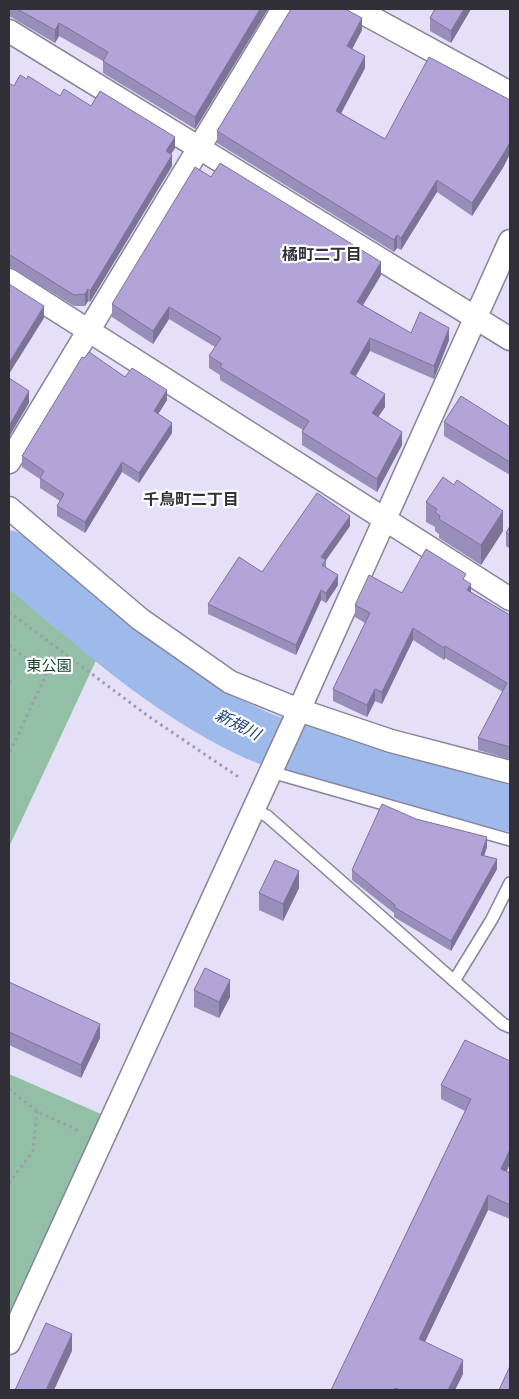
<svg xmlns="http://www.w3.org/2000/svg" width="519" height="1399" viewBox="0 0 519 1399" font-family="Figtree,'Noto Sans JP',sans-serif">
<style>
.green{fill:#92bfa6}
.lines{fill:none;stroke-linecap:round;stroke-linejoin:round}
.river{stroke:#9dbaea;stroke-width:51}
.service-casing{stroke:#89849a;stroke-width:14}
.minor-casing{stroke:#89849a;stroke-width:25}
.path{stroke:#a09bae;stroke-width:3;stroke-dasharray:2.5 4;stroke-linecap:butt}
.service{stroke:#fff;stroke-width:11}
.minor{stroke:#fff;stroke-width:22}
.wall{fill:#998dba}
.shaded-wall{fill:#7d7397}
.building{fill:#b2a4d8;stroke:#7d7397}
.labels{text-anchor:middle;stroke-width:4.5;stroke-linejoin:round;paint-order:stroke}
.park-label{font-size:15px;fill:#0f3e29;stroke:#fff}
.neighbourhood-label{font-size:16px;font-weight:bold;fill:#312f38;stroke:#fff}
.water-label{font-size:16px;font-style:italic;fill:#1b3d76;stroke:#fff}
</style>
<rect width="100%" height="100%" fill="#e5dff8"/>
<path class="green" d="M9,585l91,67 -91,195z
M9,1074l92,40 -92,206z"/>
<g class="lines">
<path class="river" d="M9,556c76,63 156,138 247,179 16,7 33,12 50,17 67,24 135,39 204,54"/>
<g class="service-casing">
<path id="service" d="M271,772l239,68
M253,809l14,7 236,208 7,3
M454,981l38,-62 18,-36"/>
</g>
<g class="minor-casing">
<path id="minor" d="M356,9l154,84
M9,31l501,308
M9,280l501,319
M9,462l274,-453
M9,508l131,111 90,63 69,28 92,31 119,31
M9,1343l286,-624 215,-478"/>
</g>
<path class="path" d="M9,612l139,104 92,62
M9,645l37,30 -37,79
M9,682l4,-2
M9,1089l28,22 42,20
M9,1183l24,-32 4,-40"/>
<use href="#service" class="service"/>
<use href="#minor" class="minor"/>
</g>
<path class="wall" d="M9,9h259l-73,120 -92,-56v-12l-44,-25 -4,7 -46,-27z
M435,9h36l-20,34 -21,-12v-13z
M362,30l-10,19 13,19 -24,45 44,26 119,27 -32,50 -35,-24 -36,58 -4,-2 -3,4 -177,-109v-12z
M27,79l33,17 31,10 84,42 -4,6 1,12 -82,136 -2,-1 -3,5h-11l-64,-39h-1v-184l5,3z
M211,177l170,98 -18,30 48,28 38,7 -15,39 -64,-28 -14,25 29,31 -7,10 24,28 -25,47 -75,-47v-13l1,-2 -83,-50v-5l-11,-7v-12l6,-9 -46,-28 -16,25 -41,-27v-13z
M125,377l42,23 -9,14 14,19 -33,50 -17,-11 -37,61 -28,-17v-10l3,-5 -20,-13v-9l-18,-12v-11z
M444,422l66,5v48l-66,-39z
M426,502l77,29 -22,34 -42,-27v-4l-4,-3v-4l-9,-5z
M350,526l-24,34v7l12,18 -12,18 -5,-3 -25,55 -88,-41v-10l54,-32z
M510,526v23l-4,-3v-13z
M466,581l5,11 39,23v144l-32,-9v-12l25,-46 -58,-34 -1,2 -31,-20 -31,64 -7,-3 -8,16 -34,-16v-12l32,-66 -10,-6v-12l47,-12z
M416,819l71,28 -3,9 13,13 -46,82 -57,-34v-4l-42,-33v-10z
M299,888l-16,33 -24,-11v-17z
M9,982l91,56 -19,40 -72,-33z
M194,990l36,7 -11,21 -25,-11z
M465,1040l41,132 4,1v46l-22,-9 -63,132 38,32 -8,16h-124l134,-279 -24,-12v-14z"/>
<path class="shaded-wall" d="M260,9h8l-73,120v-12z
M464,9h7l-20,34v-12z
M362,18v12l-15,29v-13z
M59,23v13l-4,7v-13z
M365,56v12l-29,55v-12z
M175,137v11l-9,14v-11z
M510,142v12l-6,12 -32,50v-13z
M172,155v11l-82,136v-11z
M437,180v12l-36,58v-12z
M397,235v13l-3,4v-12z
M381,262v13l-24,40v-13z
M88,289v12l-3,5v-12z
M44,306v12l-35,56v-11z
M169,307v12l-16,25v-13z
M449,328v12l-15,39v-13z
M370,338v13l-20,34v-12z
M167,390v10l-13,21v-10z
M29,391v12l-20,34v-11z
M385,394v13l-13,19v-13z
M172,423v10l-33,50v-10z
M402,432v13l-25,47v-13z
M122,462v10l-37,61v-11z
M503,511v20l-22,34v-20z
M350,516v10l-29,41v-10z
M338,575v10l-12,18v-10z
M471,584v12l-4,-6z
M321,590v10l-25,55v-10z
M413,628v12l-31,64v-12z
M445,646v12l-1,2v-12z
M375,689v12l-8,16v-12z
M487,837v10l-6,18v-10z
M497,859v10l-46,82v-10z
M299,871v17l-16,33v-17z
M230,980v17l-11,21v-16z
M100,1024v14l-19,40v-13z
M510,1149v15l-9,20v-15z
M488,1195v15l-69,144v-15z
M72,1334v17l-18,39h-8z
M463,1360v14l-8,16h-7z"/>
<path class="building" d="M17,9h243l-65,108 -92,-56 5,-9 -49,-29 -4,7z
M291,9h54l17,9 -15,28 18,10 -29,55 49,28 44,-82 81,43v42l-6,11 -32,50 -35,-23 -36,58 -4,-3 -3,5 -177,-109z
M435,9h29l-13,22 -21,-13z
M20,75l7,4 1,-3 32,20 4,-7 27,17 9,-15 75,46 -9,14 6,4 -82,136 -2,-2 -3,5 -11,1 -64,-40 -1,1v-173l5,3z
M220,163l161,99 -24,40 54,31 9,-21 29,16 -15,38 -64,-28 -20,35 35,21 -13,19 30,19 -25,47 -75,-47 7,-11 -89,-54 2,-3 -13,-8 12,-18 -52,-31 -16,24 -41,-27 83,-137 16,10z
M9,284l35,22 -35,57z
M89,352l36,25 7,-9 35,22 -13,21 18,12 -33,50 -17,-11 -37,60 -28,-16 7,-12 -24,-16 4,-7 -22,-15 60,-99 2,1z
M9,378l20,13 -20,35z
M461,396l49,31v35l-66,-40z
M443,477l11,8 3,-5 46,31 -22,34 -42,-26 1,-3 -5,-4 2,-3 -11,-7z
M317,493l33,23 -29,41 5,3 -4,5 16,10 -12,18 -5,-3 -25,55 -88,-41 31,-47 23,15z
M510,526v9l-4,-2z
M426,549l40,25 -3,5 8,5 -4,6 43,25v132l-32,-9 29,-55 -62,-37 -1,2 -31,-20 -31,64 -7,-3 -8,16 -34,-16 37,-76 -15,-8 14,-30 33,18z
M382,804l34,15 71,18 -6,18 16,4 -46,82 -57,-34 1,-2 -43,-35z
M275,860l24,11 -16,33 -24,-11z
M205,968l25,12 -11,22 -25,-12z
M9,982l91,42 -19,41 -72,-33z
M465,1040l45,21v88l-9,20 9,4v32l-22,-10 -69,144 44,21 -15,30h-48l-5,-2 -1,2h-63l140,-291 -30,-14z
M46,1323l26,11 -26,56h-31z
M510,1366v24h-11z"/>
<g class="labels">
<g class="park-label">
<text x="49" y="671">東公園</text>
</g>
<g class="neighbourhood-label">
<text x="322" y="260">橘町二丁目</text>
<text x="191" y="505">千鳥町二丁目</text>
</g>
<g class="water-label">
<text transform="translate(238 724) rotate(27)" y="6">新規川</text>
</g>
</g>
<rect width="519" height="1399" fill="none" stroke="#312f38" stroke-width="20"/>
</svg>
